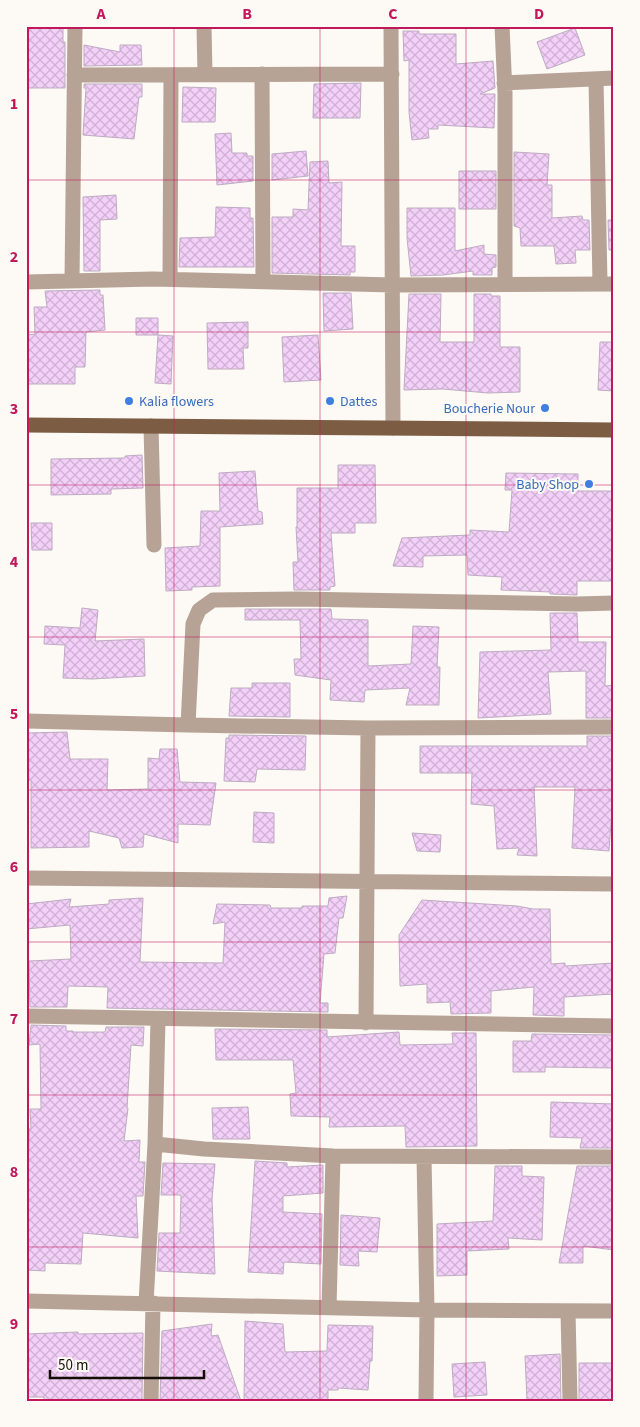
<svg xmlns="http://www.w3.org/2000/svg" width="640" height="1427" viewBox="0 0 640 1427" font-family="'Source Sans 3',sans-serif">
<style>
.building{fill:url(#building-cross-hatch);stroke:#beabc2}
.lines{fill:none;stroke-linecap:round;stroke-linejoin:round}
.minor{stroke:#b6a395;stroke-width:15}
.major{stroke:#7c5d43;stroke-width:15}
.grid{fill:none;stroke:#c2185b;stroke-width:1;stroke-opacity:0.55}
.shop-dot{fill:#3f7fe0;stroke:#fdf9f4;stroke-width:2}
.labels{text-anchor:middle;stroke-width:4;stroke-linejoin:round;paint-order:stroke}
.shop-label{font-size:14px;fill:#366cbe;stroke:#fdf9f4;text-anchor:start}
.neatline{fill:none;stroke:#c2185b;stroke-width:2}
.grid-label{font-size:16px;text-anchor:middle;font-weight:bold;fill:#c2185b}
</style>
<defs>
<pattern id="building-cross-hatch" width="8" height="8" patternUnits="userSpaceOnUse" patternTransform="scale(1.25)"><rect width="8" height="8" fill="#f2d0f8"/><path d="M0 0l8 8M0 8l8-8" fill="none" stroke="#cfb1d3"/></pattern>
</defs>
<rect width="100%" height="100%" fill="#fdf9f4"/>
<path class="building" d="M26,26h37v16h2v46h-39z
M575,28l10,27 -38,14 -10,-27z
M403,31h16v3h37v30l37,-3 2,27 -15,6h15l-1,34 -56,-3v4h-10l1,9 -17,2 -3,-28v-52l-5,1z
M84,45l36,7v-7h21l1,20 -58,1z
M361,83l-1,35h-47l1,-34z
M84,84h58v13h-3l-5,42 -51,-4 3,-47h-2z
M183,87l33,1 -1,34h-33z
M231,133l1,20h15v3h6v25l-36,4 -2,-51z
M306,151l2,25 -36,4v-26z
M514,152l35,2 -2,31h5v33l30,-2 1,4h6l1,30h-15l1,13 -20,1 -2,-18h-33l-1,-18 -6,-2z
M328,161l1,22 13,-1 -1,64h14v26h-5v3l-78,-2v-56h21v-8l15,1 2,-48z
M459,171h37v38h-37z
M116,195l1,24 -17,1v51h-16l-1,-74z
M216,207l34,1v10h3l1,49h-75l1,-29 35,-1z
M407,208h48v43l29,-6v9l12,1v12l-4,1v7h-19v-4l-30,4 -32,1 -4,-38z
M608,220h6v30h-5z
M100,290v5h3l2,35 -19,2 -1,35h-10v17h-49v-49l9,-1 -1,-27h13l-2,-16z
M323,293h28l2,36 -29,2z
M409,294h32l-1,48h34v-48h17v2h9v51h20v45l-32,1 -45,-4 -39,1z
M136,318h22v17h-22z
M248,322v26h-5l1,21h-36l-1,-46z
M158,335l15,1 -2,48 -16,-1z
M318,335l3,45 -37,2 -2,-45z
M600,342h14v49l-16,-1z
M142,455l1,33 -32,1v5l-60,1v-36l74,-1v-2z
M338,465h37l1,58h-21v10h-24l4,53 -5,1v3h-36l-1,-28h5l-2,-35h1v-39h41z
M255,471l3,40 4,1 1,12 -43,3v59l-28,1v3l-26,1 -1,-43 35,-2 1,-35h19l-1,-38z
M506,473l72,1v17h34v45h2v32h-3l2,13h-36v14l-27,-1v-2l-49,-2 1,-13 -34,-2 -1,-20 -44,1v11l-30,-1 9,-28 68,-3v-5l39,2 3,-42h-7z
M31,523h21v27h-20z
M82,608l16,2 -3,31 49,-2 1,37 -53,3 -29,-1 2,-33 -21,-1 1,-18 35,2z
M245,609h86l1,10 36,1v46l43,-2 2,-38 26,1 -2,40h3l-1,38h-33l4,-17 -45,2 -1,12 -34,-2 1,-20 -36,-5 -1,-16h7l-1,-39h-55z
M550,613h27l1,29h28l-1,44 9,-1v33h-28v-47l-38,1 3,42 -73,4 2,-66 71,-2z
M252,683h38v34l-61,-1 2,-28h21z
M67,732l3,27h38l-1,31 41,-1v-31l11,1 1,-10h17l3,33 36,1 -6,42 -32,-1v19l-34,-9 -1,13 -21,1 -3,-10 -30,-7v16l-58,1v-68h-5v-47z
M229,735l77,1 -1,34 -48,-1 -2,13 -31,-1 2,-43h3z
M587,736h27v72l-1,14h-2l-2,29 -37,-3 3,-61h-41l3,69 -20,-1 2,-7 -22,1 -3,-43 -23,-2 1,-31h-52v-27h167z
M254,812l20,1v30l-21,-1z
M412,833l29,2 -1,17 -23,-1z
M347,896l-4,22h-4l-4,35 -11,1 -4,49h8v9l-221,-4 1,-21 -40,-1 -1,21h-37l-1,-46 42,-2 -1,-34 -44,4v-25l45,-5 -2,8 40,-3v-4l34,-2 -3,64 83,1 2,-41 -12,2 4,-20 53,1 1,3h31v-2h26l1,-8z
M422,900l95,6 16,3h17l1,55 14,-1v3l49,-3v31l-50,3v19l-31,-1 1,-28 -43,4v22l-40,1 -1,-12 -23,1v-19l-27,2 -1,-51z
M31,1025l35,1v5h7v1h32l1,-5h38l-1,19 -12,-1 -4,63h1l-4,33 16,-1 -1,22h6l-2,34h-7l2,42 -55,-5 -2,31 -36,-1v8l-19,-1 2,-34h-1l2,-107h2l-1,-20h11l-1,-65 -11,1z
M215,1029l112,1v7l72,-5 1,13 53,-1 -1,-11h24l1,113 -71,1 -1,-21 -76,1 1,-10 -39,-1 -1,-22 6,-1 -3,-33h-77z
M532,1034l82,1v33l-69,-1v5h-32v-31h18z
M551,1102l63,2v44h-34l2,-10 -32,-1z
M248,1107l2,32h-37l-1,-31z
M255,1161l32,2v4l36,-2v28l-40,3v16l39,2 -1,50 -37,-2 -1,12 -35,-2z
M163,1163l52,1 -3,35 3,75 -58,-3 2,-38h21l1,-38h-20z
M495,1166h27v10l22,1 -2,63 -34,-2 1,11 -42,2v24l-30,1v-52l56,-3z
M577,1166h37v84l-31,-4v17h-24z
M341,1215l39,3 -3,34 -19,-1 1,15 -19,-1z
M245,1321l38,3 2,28 42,-1 1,-26 45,1 -1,35h-2l-2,29 -30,-2v2h-10v11h-84z
M212,1324l-1,12 7,-1 23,66h-81l2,-70z
M78,1332v2l65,-1 -1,68h-98v-4h-17l2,-40h-2l-1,-23z
M560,1354l1,47h-34l-2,-45z
M485,1362l2,33 -33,2 -2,-33z
M579,1363h35v38h-35z"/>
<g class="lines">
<path class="minor" d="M204,26l1,48
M391,26l2,402
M502,26l3,67v191
M262,74l1,207
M74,75l318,-1
M596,79l4,205
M504,83l110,-5
M170,279l1,-204
M72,281l3,-255
M26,282l127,-3 240,6 221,-1
M151,426l3,119
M26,721l162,4 5,-101 6,-14 14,-10 84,-1 280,5 37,-1
M188,725l180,3 246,-1
M26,878l588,6
M26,1016l588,10
M158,1019l-3,125 49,5 129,7 281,1
M366,1023l2,-295
M424,1157l3,153 -1,91
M26,1301l401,9 187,1
M146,1303l9,-159
M329,1308l4,-152
M568,1311l2,90
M151,1401l2,-98"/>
<path class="major" d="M26,425l588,5"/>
</g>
<path class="grid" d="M174,26v1375M320,26v1375M466,26v1375M26,180h588M26,332h588M26,485h588M26,637h588M26,790h588M26,942h588M26,1095h588M26,1247h588"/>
<g class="shop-dot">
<circle cx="129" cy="401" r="5"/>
<circle cx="330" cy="401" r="5"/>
<circle cx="545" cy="408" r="5"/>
<circle cx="589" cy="484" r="5"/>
</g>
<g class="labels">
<g class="shop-label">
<text x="139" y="406">Kalia flowers</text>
<text x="340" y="406">Dattes</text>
<text x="535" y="413" text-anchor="end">Boucherie Nour</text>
<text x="579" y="489" text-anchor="end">Baby Shop</text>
</g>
</g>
<rect width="640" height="1427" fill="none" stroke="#fdf9f4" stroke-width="55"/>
<path d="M50 1370v8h154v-8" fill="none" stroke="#140d06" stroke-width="2.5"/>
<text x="58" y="1370" font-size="15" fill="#140d06" stroke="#fdf9f4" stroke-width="4" paint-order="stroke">50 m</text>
<rect x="28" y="28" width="584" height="1372" class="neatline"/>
<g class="grid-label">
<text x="101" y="19">A</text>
<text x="247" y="19">B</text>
<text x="393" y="19">C</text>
<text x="539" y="19">D</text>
<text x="14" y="109">1</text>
<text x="14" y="262">2</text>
<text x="14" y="414">3</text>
<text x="14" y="567">4</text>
<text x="14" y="719">5</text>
<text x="14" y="872">6</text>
<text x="14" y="1024">7</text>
<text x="14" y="1177">8</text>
<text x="14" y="1329">9</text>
</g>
</svg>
